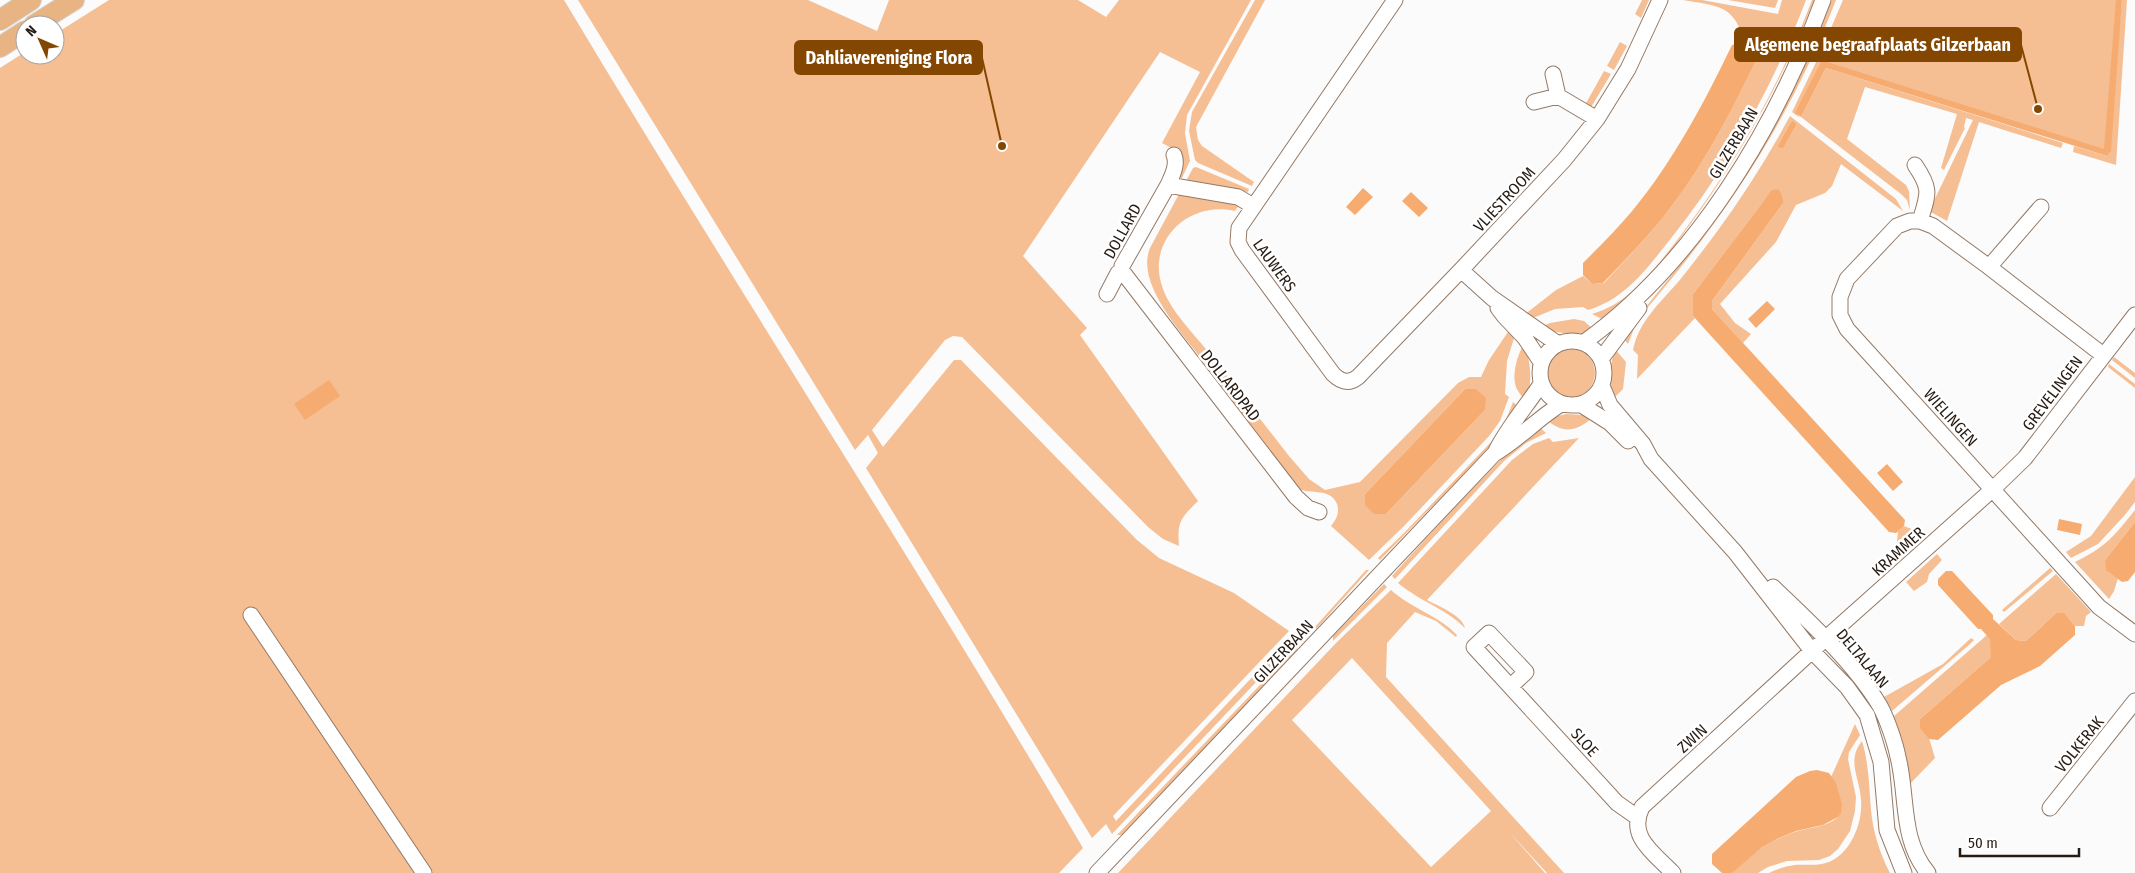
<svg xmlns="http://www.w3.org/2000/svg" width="2135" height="873" viewBox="0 0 2135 873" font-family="'Fira Sans Condensed',sans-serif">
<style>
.green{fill:#f6be93;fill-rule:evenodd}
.water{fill:#f6ac70}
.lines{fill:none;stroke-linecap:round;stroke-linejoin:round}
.minor-casing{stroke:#947a66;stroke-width:17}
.major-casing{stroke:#d8d6d5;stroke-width:22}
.minor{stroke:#fff;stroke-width:15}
.major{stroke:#e8b483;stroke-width:20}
.labels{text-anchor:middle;stroke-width:5;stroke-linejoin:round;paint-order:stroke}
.street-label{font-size:16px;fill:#261b13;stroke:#fff}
.leader{fill:none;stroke:#834701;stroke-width:2}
.callout-dot{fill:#834701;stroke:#fff;stroke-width:2}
.callout{fill:#834701;stroke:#834701;stroke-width:2}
.callout-label{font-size:18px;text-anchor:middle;font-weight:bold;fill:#fff}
</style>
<rect width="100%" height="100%" fill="#fbfbfb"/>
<path class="green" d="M109,0h455c170,284 351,562 519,848l-24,25h-1059v-805l25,-16v3h30v-21z
M578,0h230l69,31 12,-31h189l28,17 13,-17h132l-64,115 -2,18 5,28 -9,19 -6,-30 -13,-7 38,-71 -40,-20 -137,204 64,72 -7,7 118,166c-17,17 -21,20 -19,45l-16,-7 -15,-12 -186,-190 -9,-1 -8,4 -73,90 11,17 71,-87h7l176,180 22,18 75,35 55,38 -176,185 3,5 177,-187 2,7 -183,193 -6,-10 -14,14 -226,-370 12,-15 -10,-18 -13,15z
M1255,0h10l-69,127 2,13 4,6 52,36 -2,4 -54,-23 -3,-3 -6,-29 3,-19z
M1642,0h7l-8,18 -6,-4z
M1683,0h19l76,14 4,-14h24c-33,86 -77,165 -134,237 -24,30 -46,62 -84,73l-5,-3 -28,2 -22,9 -9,-3 32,-25 27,-14 9,8 12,-1c24,-26 49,-51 70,-80 34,-45 59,-95 84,-146l-5,-11 -9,-4c-9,-38 -28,-36 -61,-42z
M1728,0h50l-3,8z
M1812,0h2c-31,79 -72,153 -122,222 -16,22 -34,47 -52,65 -11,12 -25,21 -38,32l-10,-5c41,-12 64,-47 89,-79 55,-73 99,-150 131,-235z
M1832,0h4c-46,120 -110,216 -193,313l-8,13 -7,18 -5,-6c23,-34 52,-65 77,-99 55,-73 99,-153 132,-239z
M1843,0h276l-11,153 -288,-90 -24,50 4,5 -8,-6 27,-56z
M2122,0h5l-11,165 -43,-13 1,-6 33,10z
M1620,42l7,4 -13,24 -7,-4z
M1826,68l237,75 -2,5 -82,-26 -32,99 -18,-10 44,-91 -7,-2 -2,9 1,1 -21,42 -3,-2 16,-54 -92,-27 -18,52 59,46 3,6 1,19 -3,-10 -6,-6 -100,-77z
M1604,71l7,3 -21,35 -5,-4z
M1790,116l106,83 7,12 -62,-47 -9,22 -7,7 -29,12 -20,37 -56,62 15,19 16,11 -8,9 -31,-34v-8l72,-99 -2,-8 -5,-5 -14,13 -70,92v22l2,2 -58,61 1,-24 -5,-5c6,-29 27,-47 46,-69 13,-16 25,-32 37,-48 27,-37 52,-76 74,-117zM1792,120l5,4 -14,25 -6,-2z
M1196,167l53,22 -1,3 -63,-9 8,-15z
M1179,194l53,7 7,4 -4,6c-47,-11 -90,31 -72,78 9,24 32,46 48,66l-8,6c-20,-27 -68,-77 -53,-113z
M1574,319l10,2 10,9c-17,6 -38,3 -56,-2l12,-5z
M1510,329l4,9 -7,23 -2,33 4,3 -9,24 -10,14 -85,90 -36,35 -38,-34c5,-6 9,-13 6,-22 -7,-18 -30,-8 -42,-17l-91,-125 8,-5 77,99 20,23 16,11 35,-8 98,-99 11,-6h12l8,-17zM1465,389l12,1 7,7 1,13 -99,104 -21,-20z
M1524,344c7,18 9,38 2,56 -2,-2 -6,-5 -8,-9 -8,-12 -1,-36 6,-47z
M1547 373a24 24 0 1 1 48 0a24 24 0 1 1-48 0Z
M1615,349l11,13 -3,27 -10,10c-4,-12 -3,-38 2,-50z
M2114,357l21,16v5l-23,-18z
M2109,364l26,20v4l-27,-21z
M1513,402l8,7 -25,31 -36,38 -80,82 -2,-2 26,-25 88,-92 12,-16z
M1566,414l18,1 8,3c-16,14 -30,16 -46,1z
M1537,425l9,8 -20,10 -22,18 -109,118 -3,-3c47,-52 94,-104 145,-151z
M1549,438l4,4 26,-4 -152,162c11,6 35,15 38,28 -20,-20 -46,-27 -67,-45l114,-123 21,-16z
M2135,477v25l-11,14 -26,28 -27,14 -5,-6 25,-16z
M2135,510v12l-30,38 5,13 8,5 -4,13 -5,8 -34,-37c31,-15 39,-26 60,-52z
M1904,526l13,5 -9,10 -9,3 -2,-3 1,-9 -2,1z
M1937,554l5,6 -13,14 -2,8 -13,9 -8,-9z
M2050,568l3,3 -49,41 -2,-2z
M1366,570h3l-53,59 -2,-1z
M2056,574l35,38 -5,4 -2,10h-9l-9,-10 -10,-3 -30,28 -10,-1 -17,-16z
M1384,584l3,3 -54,54v-5z
M1391,590c21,19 47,25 66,45l-1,2 -20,-16 -21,-9 -28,31 -1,34 178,196h-17l-38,-41 36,41h-427l219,-231zM1352,658l139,153 -60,56 -139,-147z
M1987,635l4,4v18l-71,62 3,12 6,7 6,20 -27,28 -3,-35 -11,-35z
M1971,638l3,2 -4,4 -78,67 -8,-14 59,-33z
M1296,647l1,3 -175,185h-5z
M1855,724l5,11 -11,17 -1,7 8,38 -1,14 -5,20 -12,18 -8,7 -11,4 -32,1 -19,6 -10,6h-26c15,-18 42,-35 66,-42 14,-4 29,-4 40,-14 1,-14 2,-29 -7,-40z
M1862,741c7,23 7,46 9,69 2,22 9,44 19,63h-121c8,-4 17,-7 26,-8 13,-1 25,2 38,-5 19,-10 30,-39 28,-60 -1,-22 -15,-39 1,-59z"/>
<path class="water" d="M2116,0h6l-11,151 -4,5 -281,-88 -25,49 -6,-4 25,-50 4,-2 280,88z
M1743,41l11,5 4,11c-25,51 -50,101 -84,146 -21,29 -46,54 -71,80l-11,1 -9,-9v-12c17,-17 34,-34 50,-53 41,-50 71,-107 99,-165z
M1792,120l5,4 -14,25 -6,-2z
M1363,188l10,9 -18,18 -9,-8z
M1778,189l4,5 2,8 -72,99v8l193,211 -1,6 -8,7 -7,-1 -196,-216v-22l79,-104z
M1411,192l17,16 -9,9 -17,-16z
M1767,301l8,8 -19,19 -8,-9z
M329,380l11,16 -35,24 -11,-16z
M1465,389h11l10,9 -1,12 -99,104h-12l-9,-9v-11z
M1887,464l16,18 -10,9 -16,-18z
M2059,519l23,5 -2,11 -23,-5z
M2135,522v50l-7,9 -6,1 -16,-12 -1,-10z
M1946,571h6l41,44v4l23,21 10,1 30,-28h8l11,13v9l-35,31 -39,19 -63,55 -9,-1 -9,-11v-9l71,-62 -1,-18 -9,-10h-3l-40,-44v-6z
M1817,770l12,3 7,10 6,21 -1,9 -3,4 -15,8 -27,6 -17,7 -18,10 -29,25h-10l-10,-9v-10l84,-77 14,-6z"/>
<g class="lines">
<g class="minor-casing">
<path id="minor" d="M1395,0l-156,228 -1,14 4,8 91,124c8,8 16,10 25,3l103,-107 103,-110 33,-41 31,-50 32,-69
M1553,74l5,22 39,23
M1534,102l24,-6
M1915,165c17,25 13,29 5,56
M1168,185c4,-9 10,-20 6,-30
M1989,267l52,-60
M1461,270l31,28 66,46
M1122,271l174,226 12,11 11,4
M1107,294l11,-21 4,-2v-5l46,-81 70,12 15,9
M1498,308l6,8 21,22 16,24
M1540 373a32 32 0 1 1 64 0a32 32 0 1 1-64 0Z
M1583,343c112,-80 193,-216 240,-343
M2103,355l-114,-88 -56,-41 -13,-5h-10l-13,5 -50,53 -7,18v18l7,14 252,278 36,27
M1601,359l38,-51
M1602,386l8,19 33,39 8,15 84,93 77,99 35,36 20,28 14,47 6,68 17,43
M1580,404l30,19 18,18
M1495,453c12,-25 31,-46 46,-69
M1773,587c35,33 83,78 107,119 7,13 15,36 18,51 10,40 2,82 30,116
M251,615l173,258
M1511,686l15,-14 -37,-39 -15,14 143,156 20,14
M2050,808l85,-107
M1097,873l397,-419c24,-14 43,-35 67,-50
M1673,873c-19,-20 -46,-36 -31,-66l183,-168 168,-150 32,-31 110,-143"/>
</g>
<g class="major-casing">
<path id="major" d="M0,20l31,-20
M34,25l40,-25
M0,47l25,-16"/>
</g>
<use href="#minor" class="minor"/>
<use href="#major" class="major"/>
</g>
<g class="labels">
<g class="street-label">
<text transform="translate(1733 143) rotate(-59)" y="6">GILZERBAAN</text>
<text transform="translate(1504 199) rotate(-47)" y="6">VLIESTROOM</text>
<text transform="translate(1122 231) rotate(-61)" y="6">DOLLARD</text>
<text transform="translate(1275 265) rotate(54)" y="6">LAUWERS</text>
<text transform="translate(1231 385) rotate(52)" y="6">DOLLARDPAD</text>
<text transform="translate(2052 393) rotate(-53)" y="6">GREVELINGEN</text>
<text transform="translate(1951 417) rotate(48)" y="6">WIELINGEN</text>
<text transform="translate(1898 551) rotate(-42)" y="6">KRAMMER</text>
<text transform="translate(1283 651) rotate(-47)" y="6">GILZERBAAN</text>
<text transform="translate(1863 658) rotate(50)" y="6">DELTALAAN</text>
<text transform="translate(1692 738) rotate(-42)" y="6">ZWIN</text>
<text transform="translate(1585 742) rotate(48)" y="6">SLOE</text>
<text transform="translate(2079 744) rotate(-51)" y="6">VOLKERAK</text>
</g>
</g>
<path class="leader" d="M2038 109L2021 45M1002 146L982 58"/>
<g class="callout-dot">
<circle cx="2038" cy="109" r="5"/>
<circle cx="1002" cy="146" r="5"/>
</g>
<g class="callout">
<rect x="1735" y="28" width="286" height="33" rx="5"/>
<rect x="795" y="41" width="187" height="33" rx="5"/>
</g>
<g class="callout-label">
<text x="1878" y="51">Algemene begraafplaats Gilzerbaan</text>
<text x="889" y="64">Dahliavereniging Flora</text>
</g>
<g transform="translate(40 40) rotate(315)"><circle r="24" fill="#ffffff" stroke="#a8a4a1"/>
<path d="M0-4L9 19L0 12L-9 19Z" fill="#834701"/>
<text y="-8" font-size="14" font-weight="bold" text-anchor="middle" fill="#261b13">N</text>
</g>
<path d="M1960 848v8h119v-8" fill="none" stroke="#261b13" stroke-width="2.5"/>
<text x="1968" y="848" font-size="15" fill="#261b13" stroke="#ffffff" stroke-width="4" paint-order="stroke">50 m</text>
</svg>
